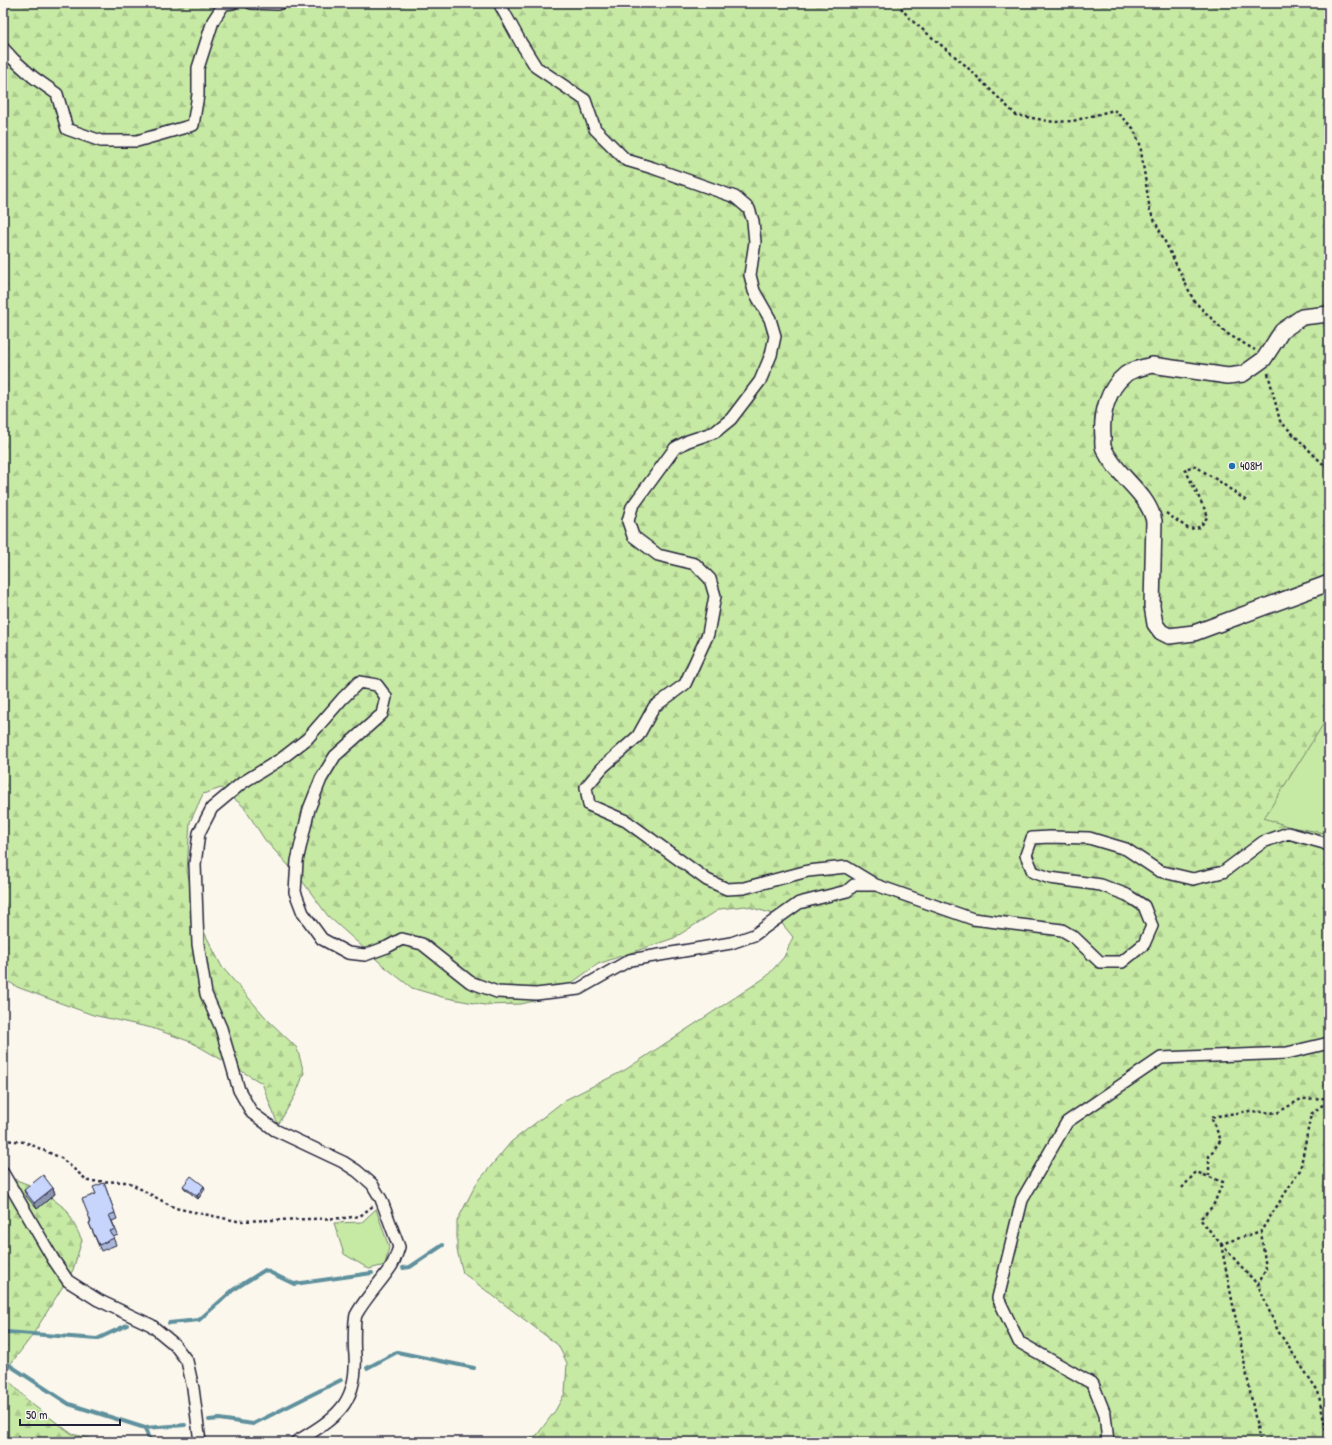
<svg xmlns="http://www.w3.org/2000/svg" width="1332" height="1445" viewBox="0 0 1332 1445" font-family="'Patrick Hand',sans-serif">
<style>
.forest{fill:url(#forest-firs);stroke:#74866f}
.park{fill:#c6e9a3;stroke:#74866f}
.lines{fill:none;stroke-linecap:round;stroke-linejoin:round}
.stream{stroke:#5f909d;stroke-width:4}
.street-casing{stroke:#22223b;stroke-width:14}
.secondary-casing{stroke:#22223b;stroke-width:18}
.path{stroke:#22223b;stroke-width:2.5;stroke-dasharray:3 3;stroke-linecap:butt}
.street{stroke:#fbf7ec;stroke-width:11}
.secondary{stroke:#fbf7ec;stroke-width:15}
.wall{fill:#abb7d9;stroke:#22223b}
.shaded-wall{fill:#8b95b0;stroke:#22223b}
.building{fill:#c7d5fc;stroke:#22223b}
.poi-dot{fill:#1f6fb2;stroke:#fbf7ec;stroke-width:1.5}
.labels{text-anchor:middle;stroke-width:3;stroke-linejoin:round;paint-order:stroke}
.poi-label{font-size:12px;fill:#22223b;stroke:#fbf7ec;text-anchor:start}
</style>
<defs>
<pattern id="forest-firs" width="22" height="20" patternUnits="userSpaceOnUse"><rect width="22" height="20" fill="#c6e9a3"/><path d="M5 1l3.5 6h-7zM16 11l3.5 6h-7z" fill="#aac88d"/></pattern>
</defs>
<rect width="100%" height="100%" fill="#fbf7ec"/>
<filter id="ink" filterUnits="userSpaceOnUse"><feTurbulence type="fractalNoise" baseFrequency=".025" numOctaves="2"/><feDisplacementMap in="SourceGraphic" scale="8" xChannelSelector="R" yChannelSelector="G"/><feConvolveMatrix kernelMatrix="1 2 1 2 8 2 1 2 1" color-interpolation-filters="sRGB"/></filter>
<g filter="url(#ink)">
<path class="forest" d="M3,3h1326v1439h-805l13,-7 18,-24 10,-18 2,-30 -9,-18 -95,-72 -6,-23v-29l19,-37 35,-42 54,-42 60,-30 141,-93 18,-20 9,-20 -19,-23 -29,-8 -25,3 -46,29 -76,26 -46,33 -31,7 -37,1 -42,-8 -30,-9 -27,-21 -57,-51 -28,-38 -35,-38 -22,-34 -22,-18 -18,6 -13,28 -3,49 14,55 21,41 45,52 30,29 7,25 -8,21 -18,31 -16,-42 -71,-41 -39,-14 -59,-13 -76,-28 -14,-9z
M3,1179h11l26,10 27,21 15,30 -9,30 -41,66 -29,38 26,28 43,32 35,8h-104z"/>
<path class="park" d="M1329,715v122l-4,-4 -35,-6 -26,-9z
M376,1209l13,38 -4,18 -16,4 -25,-15 -10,-31 28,-1z"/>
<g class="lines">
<path class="stream" d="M403,1268l7,-1 33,-22
M169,1323l30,-3 34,-30 32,-20 29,14 78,-11
M3,1336l3,-4 91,7 30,-14
M3,1361l66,43 76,24 40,-3
M367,1368l30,-16 77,16
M209,1420l10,-1 34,5 88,-44
M145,1428l5,14"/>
<g class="street-casing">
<path id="street" d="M251,3l26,1 4,-1
M499,3l22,40 15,24 49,33 10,29 31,31 27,8 82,29 14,12 4,12 2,21 -5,33 4,16 16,28 5,17 -4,19 -11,26 -29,38 -16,13 -27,9 -13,7 -43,59 -4,14 5,15 25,19 37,9 15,15 5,17 -7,38 -23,50 -31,23 -16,29 -35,31 -17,20 3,18 37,16 81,59 20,9 17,-1 64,-17 38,-4 28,17
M3,48l10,11 20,18 24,17 10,35 34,12h36l56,-16 5,-30v-27l15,-47 11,-17 9,-1
M3,1173l50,86 15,22 30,19 53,25 23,19 13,17 6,27 7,54
M296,1442c38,-23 62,-37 59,-87 -1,-8 -1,-34 1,-40 9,-17 26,-34 36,-50 3,-5 5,-12 7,-18l-18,-48 -9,-15 -15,-13 -14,-9 -68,-32 -23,-17 -13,-23 -18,-62 -15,-34 -8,-50 -3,-80 4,-31 13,-25 30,-25 39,-24 26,-20 35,-40 17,-17 18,3 9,12 -4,17 -47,42 -14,23 -12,30 -12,52 -2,31 8,21 19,26 26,14 17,2 22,-8 15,-8 20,5 48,38 27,10 39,2 43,-5 51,-29 101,-17 23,-8 45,-32 48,-12 7,-6h22l97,34 89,11 12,7 26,25h22l22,-18 8,-18 -8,-20 -17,-11 -26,-10 -51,-7 -17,-6 -7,-17 6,-17 18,-1 39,1 37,11 33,22 34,8 30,-7 40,-30 25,-9 36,10 5,3
M1108,1442l-3,-28 -12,-30 -74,-42 -21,-44 24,-98 45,-78 94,-64 126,-5 42,-10"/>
</g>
<g class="secondary-casing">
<path id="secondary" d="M1329,314l-27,3 -20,14 -18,28 -21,15 -15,2 -76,-11c-8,2 -19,4 -26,9 -19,15 -25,41 -23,63 0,4 -1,9 1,12 13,28 43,42 50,72l-2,85 3,18 6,8 8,4 25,-3 135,-50"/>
</g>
<path class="path" d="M897,3l13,16 55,46 51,50 38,7 19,-1 41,-11 19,18 7,16 10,67 44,90 32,32 29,17
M1268,373l12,48 49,49
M1166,513l23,16 11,-2 8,-11 -23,-47 10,-3 22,14 31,22
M3,1140l22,2 36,16 27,23 40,1 47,26 62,13 108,-3 15,-2 13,-10
M1209,1176v-20l12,-16 -10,-23 38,-6 28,2 24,-14 28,-1
M1182,1188l14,-16 27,10 -10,24 -13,13 21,25 40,-13
M1221,1244l39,198
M1221,1244l37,41
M1328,1442l-10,-51 -40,-60 -20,-46 8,-16 -5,-38 39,-61 11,-56 18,-14"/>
<use href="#street" class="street"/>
<use href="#secondary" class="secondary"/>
</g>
<path class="wall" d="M104,1183l13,36 -5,2 6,14 -5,2 3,8 -15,6 -12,-28 1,-1 5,-28z
M183,1186l22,3 -7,10 -13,-10z
M53,1188l2,6 -18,15 -11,-13 -2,-6z"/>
<path class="shaded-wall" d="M204,1186l1,3 -7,10 -1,-3z
M53,1188l2,6 -18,15 -3,-6z"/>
<path class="building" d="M43,1175l10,13 -19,15 -10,-13z
M191,1176l13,10 -7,10 -14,-10z
M104,1183l11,30 -6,2 6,14 -5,2 4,7 -15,7 -10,-22 2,-1 -9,-23 14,-5 -3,-7z"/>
</g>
<circle class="poi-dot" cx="1232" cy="466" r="4"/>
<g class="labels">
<g class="poi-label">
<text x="1240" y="470">408M</text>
</g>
</g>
<rect width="1332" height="1445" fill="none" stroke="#fbf7ec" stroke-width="16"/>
<rect x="8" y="8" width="1316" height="1429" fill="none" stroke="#22223b" stroke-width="1.5" filter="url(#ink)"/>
<path d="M20 1419v6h100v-6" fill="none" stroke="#22223b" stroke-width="2"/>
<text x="26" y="1419" font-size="12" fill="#22223b" stroke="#fbf7ec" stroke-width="3" paint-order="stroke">50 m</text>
</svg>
